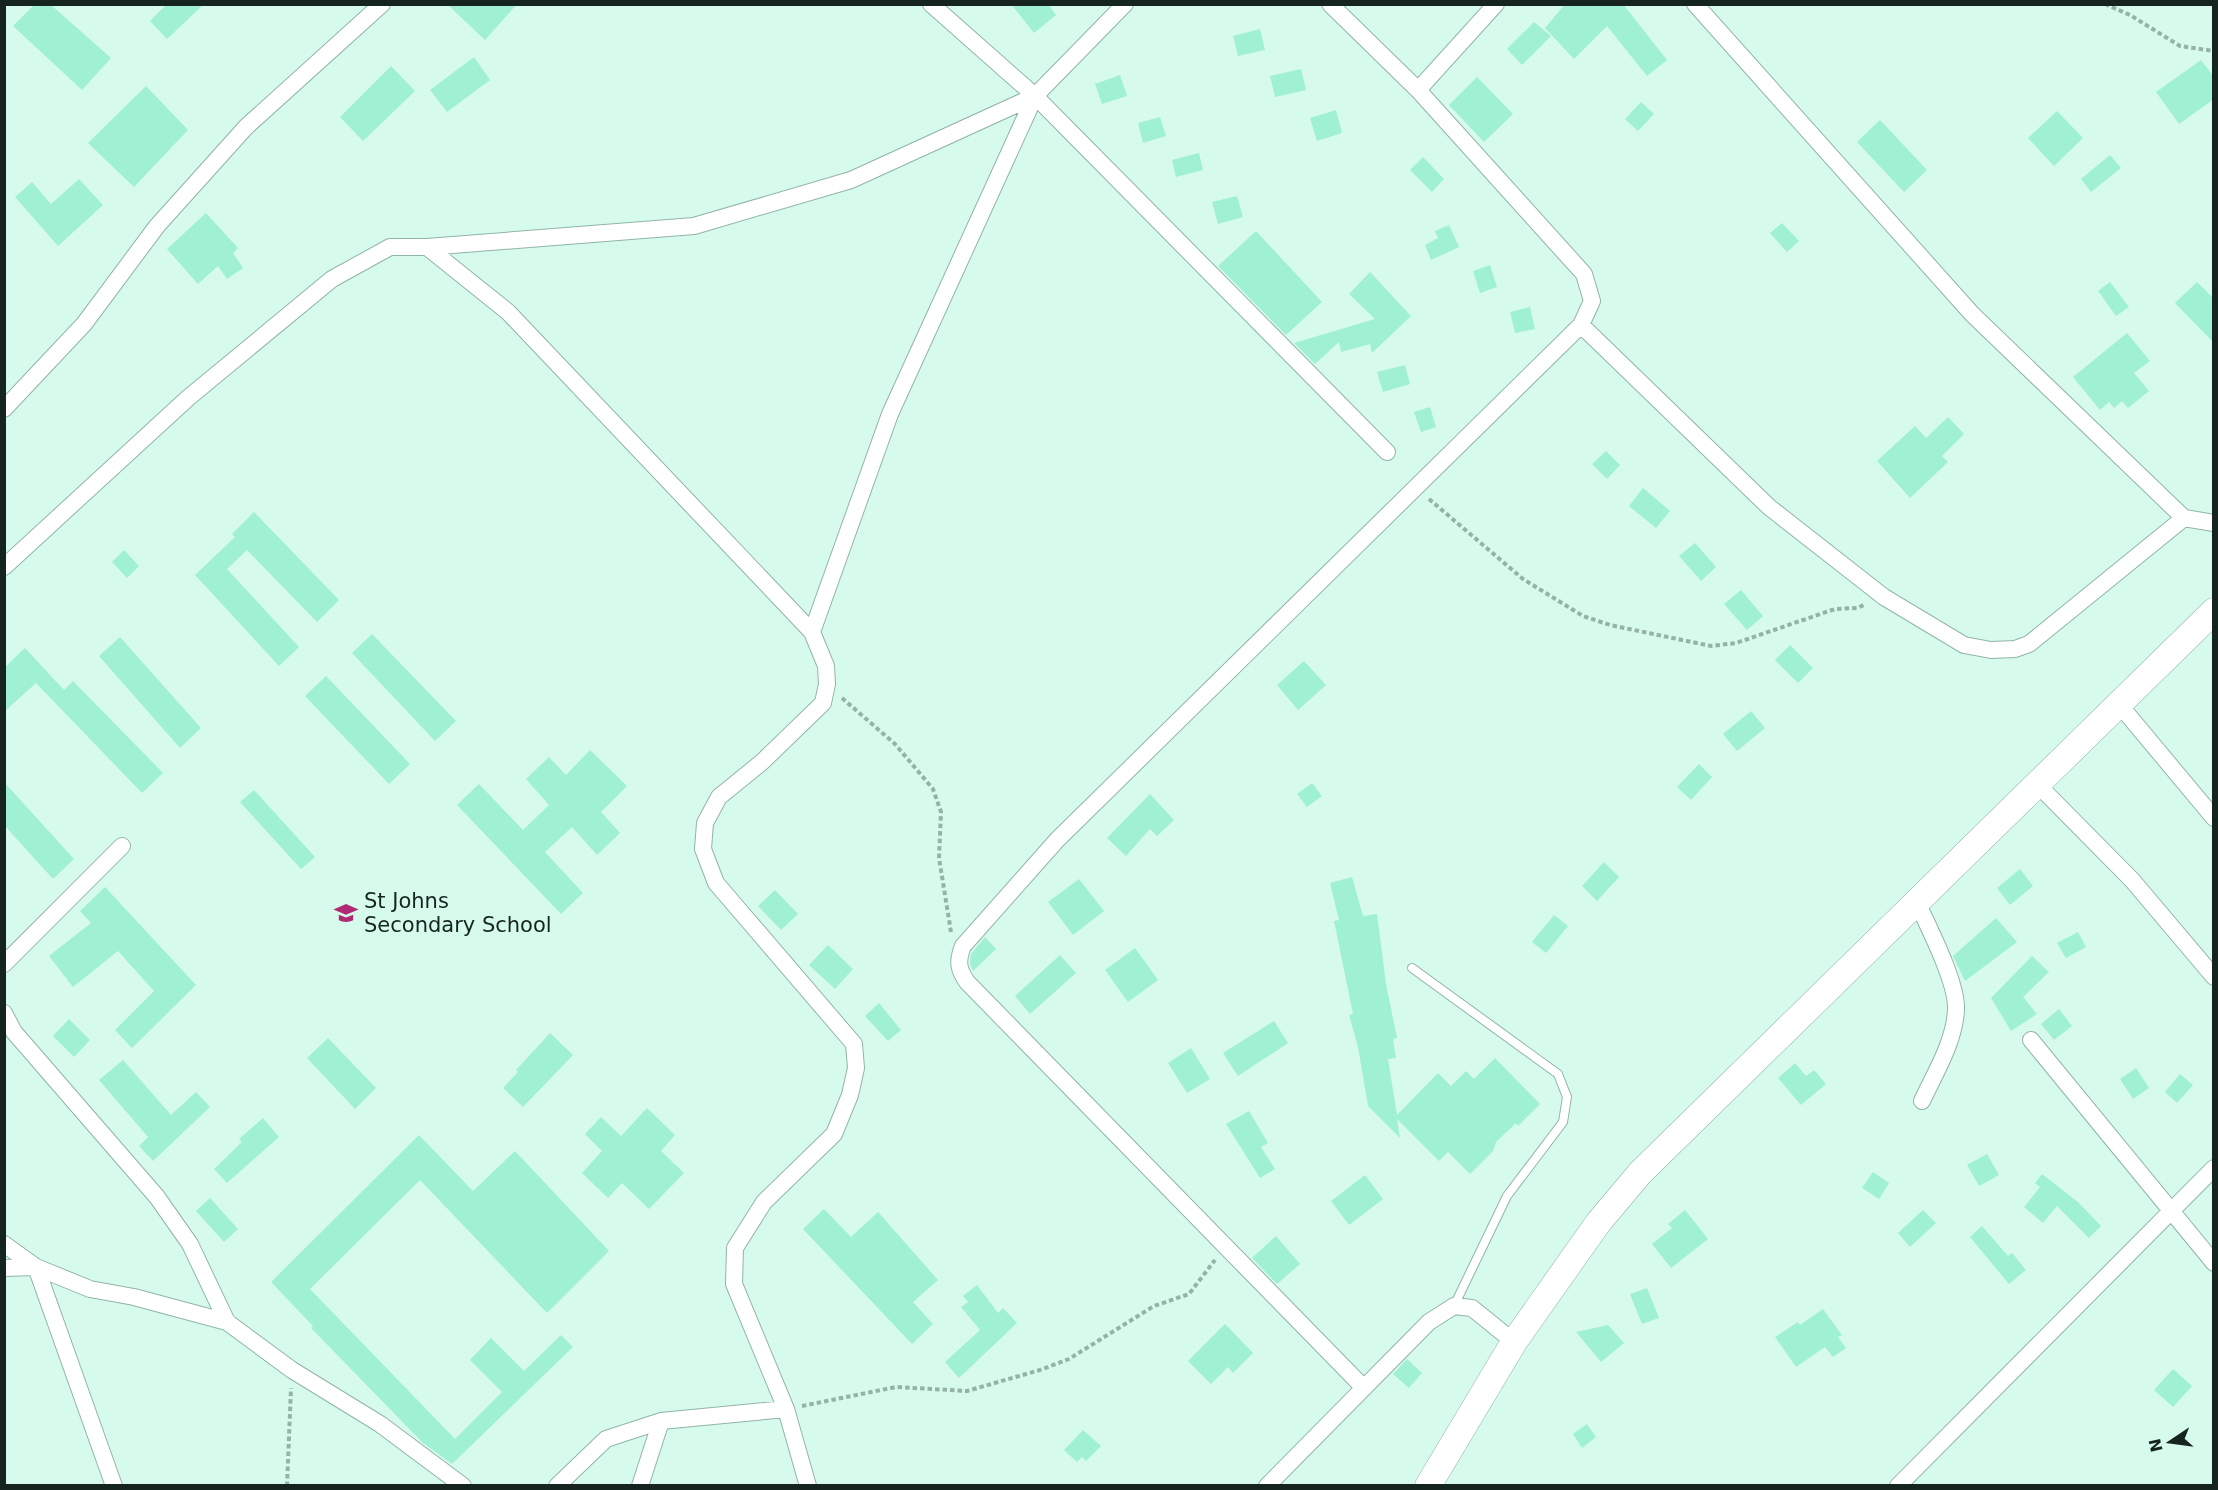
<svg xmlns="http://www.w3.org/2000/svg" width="2218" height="1490" viewBox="0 0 2218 1490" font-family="'DejaVu Sans',sans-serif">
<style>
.building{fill:#a0f0d3}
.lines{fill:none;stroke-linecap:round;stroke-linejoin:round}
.lane-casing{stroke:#91b4a7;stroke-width:10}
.street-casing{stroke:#91b4a7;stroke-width:18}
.primary-casing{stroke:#91b4a7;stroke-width:27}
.path{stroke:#95b2a7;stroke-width:4;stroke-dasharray:4.5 3;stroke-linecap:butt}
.lane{stroke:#fff;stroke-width:8}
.street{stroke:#fff;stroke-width:16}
.primary{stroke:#fff;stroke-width:26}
.labels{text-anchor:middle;stroke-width:5;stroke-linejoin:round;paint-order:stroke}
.poi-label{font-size:21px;fill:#16241f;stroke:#d6fbec;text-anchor:start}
</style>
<rect width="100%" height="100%" fill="#d6fbec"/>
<path class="building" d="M35,4h15l61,54 -29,32 -69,-64z
M167,4h37l-37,35 -17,-18z
M447,4h70l-32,36z
M1011,4h37l8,11 -22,18z
M1565,4h58l44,56 -20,16 -40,-50 -33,33 -29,-31z
M1534,22l17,14 -29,29 -15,-16z
M1260,29l5,21 -27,6 -5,-20z
M474,57l16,23 -43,32 -17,-22z
M2201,60l13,17v22l-35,25 -23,-32z
M391,66l24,25 -52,50 -23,-24z
M1301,69l5,21 -31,7 -5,-21z
M1120,75l7,21 -25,8 -7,-20z
M1477,77l36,37 -29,28 -35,-37z
M146,86l42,44 -54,57 -46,-44z
M1641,102l13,12 -16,17 -13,-12z
M1336,110l6,23 -25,8 -7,-23z
M2057,111l26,27 -29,28 -26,-28z
M1160,117l6,19 -23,7 -5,-20z
M1880,120l47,50 -23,22 -47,-50z
M1199,153l4,17 -27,7 -4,-17z
M2110,155l11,13 -30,24 -10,-13z
M1423,157l21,22 -12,13 -22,-22z
M79,179l24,26 -45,41 -43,-49 17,-15 19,22z
M1237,196l6,21 -25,7 -6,-22z
M206,213l32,35 -5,5 10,15 -16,11 -9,-13 -20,18 -31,-35z
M1782,223l17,18 -12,11 -17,-19z
M1449,225l10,22 -28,13 -6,-15 13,-7 -3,-7z
M1256,231l66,71 -36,33 -68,-69z
M1490,265l7,22 -17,6 -7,-22z
M1370,272l41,44 -39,37 -2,-9 -29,8 -2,-10 -24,22 -21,-21 81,-24 -26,-25z
M2110,282l19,25 -13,9 -18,-25z
M2197,282l17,17v44l-39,-40z
M1530,307l5,22 -20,4 -5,-21z
M2127,333l23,28 -16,12 15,18 -21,17 -6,-7 -8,7 -5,-6 -9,8 -27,-33z
M1405,365l5,19 -27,8 -6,-20z
M1430,407l6,20 -15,5 -7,-20z
M1948,417l16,17 -22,22 6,6 -38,36 -33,-37 38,-35 11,12z
M1606,451l14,14 -13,14 -15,-15z
M1643,488l27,23 -14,17 -27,-22z
M254,512l85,88 -22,22 -70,-72 -20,19 72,78 -20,19 -84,-91 40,-38 -3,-3z
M1695,543l21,24 -15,14 -22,-25z
M124,550l15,16 -12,12 -15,-16z
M1741,590l22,26 -16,14 -23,-26z
M372,634l84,87 -21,20 -83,-88z
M120,637l81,91 -21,20 -81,-92z
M1790,645l23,23 -15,15 -23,-23z
M25,648l39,42 9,-9 90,92 -21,20 -106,-110 -32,29v-44z
M1304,661l22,24 -28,25 -21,-25z
M326,676l84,88 -21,20 -84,-88z
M1751,711l14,17 -28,23 -14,-17z
M590,750l37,36 -26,26 19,21 -23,22 -25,-28 -27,25 38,41 -22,21 -104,-109 22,-21 44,46 26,-25 -23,-26 23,-22 17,18z
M1699,764l13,13 -21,23 -14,-13z
M4,782l70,77 -21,20 -49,-54z
M1312,783l10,13 -15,11 -10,-13z
M254,790l61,67 -14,12 -61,-67z
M1150,794l24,26 -17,16 -7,-7 -24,27 -19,-18z
M1604,862l15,15 -22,24 -15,-15z
M2020,869l13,17 -23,19 -13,-17z
M1352,877l11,39 14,-2 9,70 11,54 -4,1 3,19 -8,1 9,56 41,-42 13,13 15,-15 8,8 21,-21 45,46 -22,22 -2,-3 -20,19 -3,9 -23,23 -22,-22 -9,9 -42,-42 3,19 -32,-32 -10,-59 -9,-32 4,-1 -19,-93 5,-1 -9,-37z
M1079,879l25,32 -31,24 -25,-33z
M105,887l91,98 -64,63 -17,-18 39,-39 -36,-40 -45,36 -24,-31 42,-33 -11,-12z
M775,890l23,24 -17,16 -23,-24z
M1554,915l14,11 -22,27 -14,-11z
M1996,918l21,24 -52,39 -12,-25z
M2078,932l8,15 -20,11 -9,-15z
M985,937l11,12 -23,22 -3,-7 1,-10z
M828,945l25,24 -18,20 -26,-24z
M1135,948l23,32 -30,22 -23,-32z
M1060,955l16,18 -46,41 -15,-18z
M2032,956l17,16 -26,25 14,17 -26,17 -20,-33z
M879,1003l22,27 -13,11 -23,-25z
M2059,1009l13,17 -18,14 -13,-16z
M69,1019l21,21 -16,17 -21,-21z
M1274,1021l14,22 -50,33 -15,-23z
M550,1033l23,22 -50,52 -20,-19 15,-16 -2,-2z
M328,1038l48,50 -21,21 -48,-51z
M1191,1048l19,31 -23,14 -19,-30z
M123,1060l48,55 25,-23 14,15 -57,54 -14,-15 9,-9 -49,-57z
M1795,1063l11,13 8,-6 12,14 -25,21 -23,-27z
M2136,1068l13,20 -16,11 -13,-20z
M2180,1074l13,11 -16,18 -12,-11z
M647,1108l28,27 -14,16 23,22 -35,36 -27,-26 -14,15 -26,-25 20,-22 -17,-17 16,-17 20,19z
M1249,1111l19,32 -7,4 14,22 -15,9 -34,-54z
M263,1118l16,19 -52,46 -13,-14 28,-27 -3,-3z
M419,1135l54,56 42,-40 94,100 -62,62 -127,-133 -110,109 145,150 47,-47 -32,-32 21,-22 33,33 37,-36 12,12 -121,117 -30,-22 -111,-114 2,-2 -42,-44z
M1987,1154l12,21 -20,11 -12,-21z
M1873,1172l16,11 -10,16 -17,-11z
M2042,1174l37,29 22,23 -12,12 -32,-32 -14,17 -19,-16 16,-20 -5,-4z
M1365,1175l18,24 -34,26 -18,-24z
M210,1198l28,31 -14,13 -28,-31z
M824,1209l27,28 27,-25 60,68 -25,22 20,22 -21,20 -109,-115z
M1685,1210l23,29 -37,29 -19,-24 20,-16 -4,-4z
M1923,1210l13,13 -26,24 -12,-14z
M1982,1226l26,30 4,-3 14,17 -17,14 -39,-47z
M1276,1236l24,28 -23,20 -25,-26z
M977,1285l21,28 5,-5 14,15 -58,55 -14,-16 35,-32 -19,-23 7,-5 -5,-6z
M1647,1288l12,30 -17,6 -12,-30z
M1823,1309l19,26 -4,2 8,11 -13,9 -8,-10 -29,20 -21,-30 23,-15 2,3z
M1225,1324l28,29 -20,20 -5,-6 -17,17 -23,-23z
M1608,1325l16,18 -23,19 -25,-30z
M1407,1359l15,14 -13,15 -16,-14z
M2173,1369l19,17 -19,21 -19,-17z
M1587,1424l9,13 -14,11 -9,-14z
M1083,1430l18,16 -15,15 -4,-4 -5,5 -13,-12z"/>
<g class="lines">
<g class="lane-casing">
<path id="lane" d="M1412,968l146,106 9,23 -4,25 -56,74 -53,110"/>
</g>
<g class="street-casing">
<path id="street" d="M931,4l104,92 352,356
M1330,4l88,86 166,184 8,27 -11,24 -524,515 -94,106c-6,15 -5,23 4,36l397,406
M1695,4l277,310 212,204 30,5
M1418,90l78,-86
M427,247l267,-21 157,-46 184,-84
M1581,325l188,182 115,90 80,48 27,5 24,-1 14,-5 155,-126
M4,409l80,-85 73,-98 89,-99 136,-123
M4,567l184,-169 144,-119 58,-32h37l81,65 304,320 14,34 1,18 -4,19 -61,59 -43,35 -14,26 -2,26 13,34 138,161 2,24 -6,27 -16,39 -70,68 -29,46 -1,36 52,125 22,77
M812,632l78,-218 145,-318 90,-92
M2118,703l96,115
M2037,784l95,96 82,97
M1916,900c12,26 41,82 40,109 -1,32 -21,64 -34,92
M4,964l118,-118
M4,1013l10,19 143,165 33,47 37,78
M2031,1040l183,223
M4,1244l32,23 78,219
M4,1268l32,-1 54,22 44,8 93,25 65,48 88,54 83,62
M557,1486l49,-47 55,-18 125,-12
M640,1486l21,-65
M1267,1486l162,-164 25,-16 18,2 42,34
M1898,1486l316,-318"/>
</g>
<g class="primary-casing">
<path id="primary" d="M1428,1486l86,-144 84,-119 42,-50 574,-562"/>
</g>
<path class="path" d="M2105,4l25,11 50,31 34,5
M1429,499l94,80 60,37 27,9 101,21 25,-3 99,-34 22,-1 9,-4
M842,698l53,46 38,45 8,23 -2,46 12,74
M802,1406l94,-19 71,4 73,-21 29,-11 85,-53 35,-12 26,-34
M287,1486l4,-98"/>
<use href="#lane" class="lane"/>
<use href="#street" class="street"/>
<use href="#primary" class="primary"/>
</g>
<defs>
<g id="school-bare" transform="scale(1.8)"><path d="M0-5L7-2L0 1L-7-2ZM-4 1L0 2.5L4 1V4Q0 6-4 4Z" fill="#af2a72" stroke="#d6fbec" stroke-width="2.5" paint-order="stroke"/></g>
</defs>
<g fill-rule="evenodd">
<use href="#school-bare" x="346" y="913"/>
</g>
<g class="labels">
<g class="poi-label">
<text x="364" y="908">St Johns<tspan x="364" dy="24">Secondary School</tspan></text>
</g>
</g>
<rect width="2218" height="1490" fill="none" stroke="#16241f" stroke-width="12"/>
<g transform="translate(2170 1442) rotate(257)" stroke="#d6fbec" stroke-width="4.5" paint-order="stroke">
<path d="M0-4.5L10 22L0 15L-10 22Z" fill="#16241f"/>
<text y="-9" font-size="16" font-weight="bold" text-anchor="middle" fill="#16241f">N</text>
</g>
</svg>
